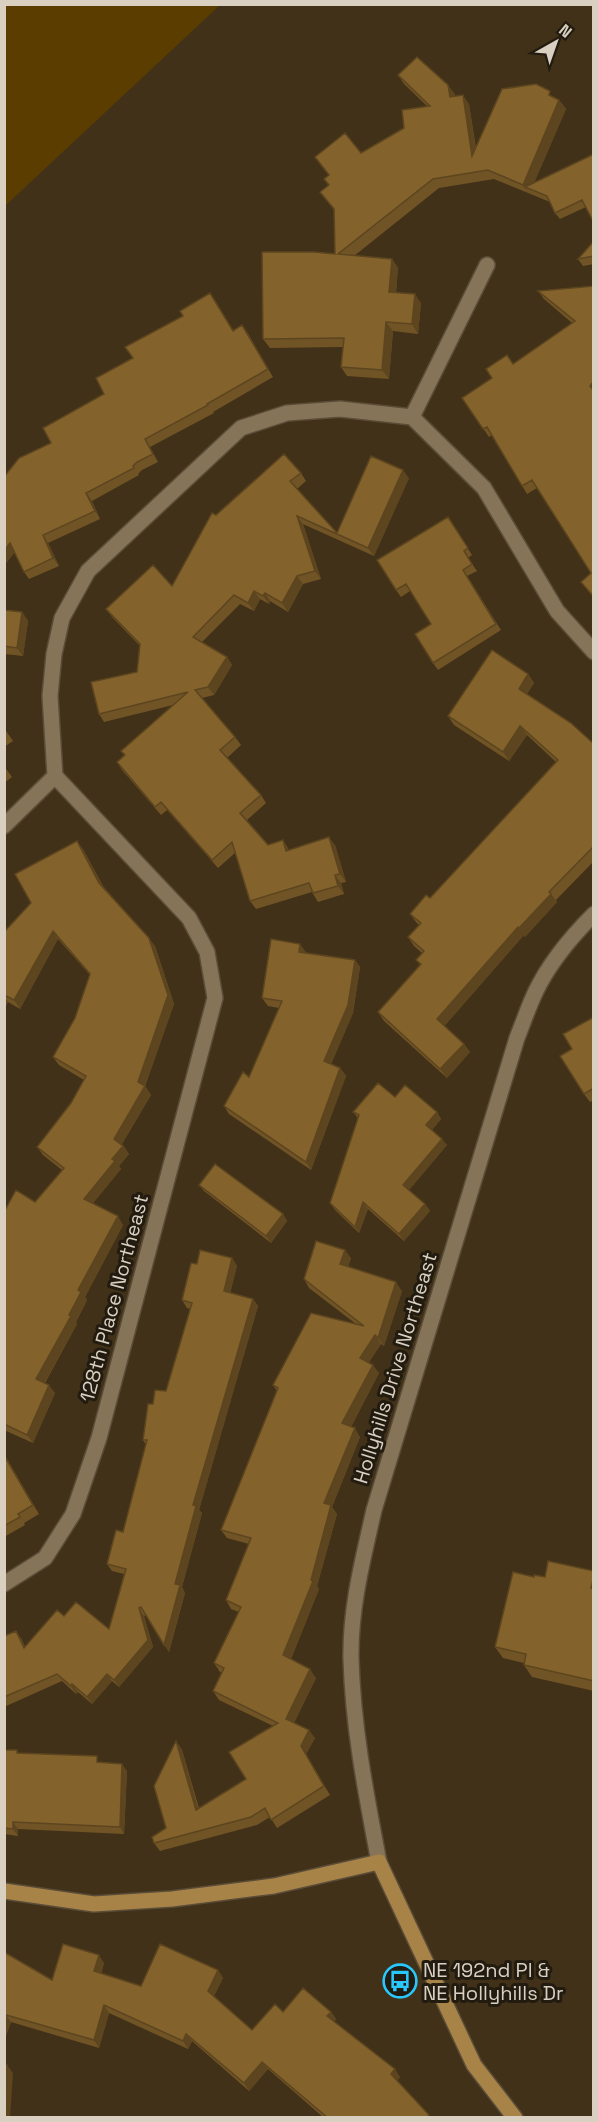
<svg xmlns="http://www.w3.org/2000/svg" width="598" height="2122" viewBox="0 0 598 2122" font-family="'Space Grotesk',sans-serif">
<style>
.green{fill:#5b3d00}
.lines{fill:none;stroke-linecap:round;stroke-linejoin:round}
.minor-casing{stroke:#5a4c37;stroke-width:18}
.major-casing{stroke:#5a4c37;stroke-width:18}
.minor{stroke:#867459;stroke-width:15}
.major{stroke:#a78348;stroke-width:15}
.wall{fill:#715426}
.shaded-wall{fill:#5c451f}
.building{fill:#83622c;stroke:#5c451f;stroke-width:1.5}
.labels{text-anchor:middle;stroke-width:6;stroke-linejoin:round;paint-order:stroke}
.street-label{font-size:20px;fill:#dad0c1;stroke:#221b10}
.poi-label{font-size:20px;fill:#dad0c1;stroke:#221b10;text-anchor:start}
</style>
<rect width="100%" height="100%" fill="#413118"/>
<path class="green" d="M5,4h215v1l-215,201z"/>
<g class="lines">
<g class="minor-casing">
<path id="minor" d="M412,417l72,71 73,123 37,41
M412,417l75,-152
M4,826l51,-50 -5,-80 4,-42 8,-36 26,-47 153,-143 46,-15 53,-4 72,8
M4,1584l41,-26 28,-44 26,-76 116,-440 -8,-46 -18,-34 -134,-142
M379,1862c-13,-68 -26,-134 -28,-203 -1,-51 12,-100 23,-149l143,-472c6,-15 11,-30 18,-45 14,-30 35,-55 59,-79"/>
</g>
<g class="major-casing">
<path id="major" d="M4,1891l90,13 78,-5 102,-13 105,-24 95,203 41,53"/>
</g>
<use href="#minor" class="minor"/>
<use href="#major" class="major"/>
</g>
<path class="wall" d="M398,75l57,19v2l14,8 7,44 79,-50 4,2 7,9 -32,74 60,-29 -8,53 -26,12 -5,-6 -5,-11 -56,-23 -55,9 -85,68 38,3 6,9 -2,25 25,10 -3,31 -25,-3 -4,48 -42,-3 -6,-9 2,-20 -73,1 -7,-9 72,-85 -1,-44 -14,-18 8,-7 1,-10 -14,-18 46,-4 43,-25 23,-22 -23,-22z
M594,241v23l-11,2 -5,-7z
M594,286v312l-13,-16 10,-9 -54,-85 -10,6 -35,-59 -3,2 -27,-39 110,-75 -28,-24 -6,-8z
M210,293l23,37 9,-5 31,52 -60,35 1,1 -64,34 8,15 -16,8 -4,4 1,1 -47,26 8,18 -52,24 11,23 -30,13 -5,-7 27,-129 53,-49 29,-36z
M301,473l5,8 -9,8 40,44 72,-55 -35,78 -71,-32 18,55 -18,5 -15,28 -18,-11 -1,3 -9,-5 -6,12 -14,-7 -38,38 25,15 5,8 -18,30 -12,3 33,39 6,8 -14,13 34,37 5,8 -19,17 21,25 15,-5 6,10 46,-5 11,37 -5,1 3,11 -26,8 -6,-10 -56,17 -6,-8 -15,-48 -17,15 -51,-58 -6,5 -39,-45 -5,-8 56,-57 -69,17 -5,-8 38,-42 3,-26 -28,-29 -6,-8 66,-23 44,-71z
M448,517l24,38 -4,3 9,13 -10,5 34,54 -63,40 -5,-7 -2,-39 -21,-33 -9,6 -5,-7z
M4,610l18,2 6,9 -5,35 -19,-2z
M528,674l6,9 -7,11 67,50v117l-38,39 1,2 -32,35 -1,-2 -80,91 20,18 6,8 -23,26 -63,-57 -6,-9 42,-47 -4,-5 6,-7 -8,-7 -6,-9 11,-12 -3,-3 -6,-8 20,-16 126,-136 -29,-27 -18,26 -55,-36 -6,-9z
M4,728l9,13 -9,6z
M4,766l8,11 -8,6z
M83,849l20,37 52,60 19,58 -29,82 6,9 -29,49 7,10 -10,12 2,3 -28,34 30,22 -38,72 2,3 -11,22 1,2 -32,59 10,10 -22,50 -29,-13v-218l31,-10 27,-32 -19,-15 -6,-8 34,-44 13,-23 -25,-15 -6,-8 22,-39 15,-43 -32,-36 -38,70 -12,-7 -4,7v-77z
M306,952l-1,1 50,7 5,7 -7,46 -22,51 9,4 6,8 -35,94 -82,-56 -5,-8 25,-29 30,-69 -11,-2 -6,-8z
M594,1017v83l-4,2 -6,-8 -12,-45z
M395,1097l42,15 4,7 -9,11 15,15 -38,45 16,14 5,7 -26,30 -36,-32 -9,24 -24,-23 -5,-7 28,-85 -5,-6z
M199,1185l84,29 4,7 -16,22 -67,-52z
M232,1258l5,8 -7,27 23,6 5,7 -59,204 3,3 -20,74 3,6 -16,59 -23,-37 -2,1 9,31 -34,40 -7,-6 -20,23 -14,-12 -2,2 -14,-13 -58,26v-71l17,2 4,9 39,-31 45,13 15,-55 -12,-3 -5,-7 16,-32 23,-87 -3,-5 10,-36 13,-13 25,-82 -4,-1 -5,-8 15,-36z
M351,1258l-3,9 54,24 -18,55 -3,-2 -12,18 10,11 -28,54 9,10 -28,70 5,7 -20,72 2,3 -28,70 25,19 -22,45 21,15 -9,16 24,41 -53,33 -7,-11 -13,8 -97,26 -6,-8 12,-15 10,-87 6,9 17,58 47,-29 27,-53 -54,-26 -6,-9 9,-18 -2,-1 -6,-9 25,-51 -8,-3 -5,-9 23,-56 -22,-6 -6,-8 56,-139 -4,-6 83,-61 -47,-36 -5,-9z
M4,1454l35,60 -15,9 1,2 -21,12z
M594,1571v120l-62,-14 -8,-12v-2l-21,-5 -8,-11 39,-70h11z
M4,1750l15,3 83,10 25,8 -3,63 -106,-5v7l-14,-2z
M4,1952l48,28 52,-17 -3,11 40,12 77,-16 5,8 -9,18 38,34 31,-18h48l5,7 -2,2 66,56 -3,4 34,37h-107l-56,-49 -19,22 -57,-50 -4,8 -79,-36 -10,35 -88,-26 -7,19z"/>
<path class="shaded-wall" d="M448,85l7,9 2,12 -7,-9z
M463,95l6,9 9,61 -6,-9z
M559,100l7,9 -35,81 -6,-3 4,7 -6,-9z
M392,259l6,9 -3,33 -6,-9z
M415,294l6,9 -3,31 -6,-10z
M386,322l7,9 -4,48 -7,-9z
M242,325l6,8 25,44 -5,-8z
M594,381v10l-4,-5z
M145,439l5,8 8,15 -5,-8z
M403,470l6,8 -35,78 -6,-8z
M86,493l6,8 8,18 -5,-8z
M297,516l6,8 18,55 -6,-8z
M43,535l5,8 11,23 -6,-8z
M10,543l6,8 -12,15v-15z
M297,576l6,8 -15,28 -6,-9z
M254,591l6,8 -6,12 -6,-8z
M265,593l5,8 -1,3 -6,-8z
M22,612l6,9 -5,35 -6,-8z
M227,657l5,8 -18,30 -6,-8z
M528,674l6,9 -9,14 -6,-8z
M520,726l7,9 -18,26 -6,-9z
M329,837l6,8 11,37 -6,-8z
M283,840l5,8 3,11 -5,-8z
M77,841l6,8 22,42 -6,-8z
M335,875l6,8 3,11 -6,-8z
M551,894l6,8 -32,35 -6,-9z
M518,927l6,8 -81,93 -6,-9z
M53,931l5,8 -38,70 -6,-9z
M149,938l6,8 19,58 -29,83v-1l6,9 -31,52 -6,-8 24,-57z
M300,944l6,8 -2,7 -5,-7z
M355,960l5,7 -7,46 -24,56 -5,-8z
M4,997l4,5 -4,7z
M464,1044l6,8 -23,26 -7,-9z
M340,1068l6,8 -35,94 -5,-8z
M437,1112l4,7 -11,13 -4,-7z
M442,1139l5,6 -39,46 -5,-6z
M123,1146l6,8 -10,12 2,3 -31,38 -6,-8z
M363,1202l5,7 -9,24 -4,-6z
M425,1204l5,7 -26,30 -5,-7z
M283,1214l4,7 -16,22 -5,-7z
M118,1216l5,9 -38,72 2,3 -11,22 1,2 -35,63 -6,-8 33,-64 9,-25z
M345,1250l6,8 -5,15 -6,-9z
M232,1258l5,8 -8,32 -5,-7z
M396,1282l6,9 -18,55 -6,-8z
M253,1299l5,7 -59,204 3,3 -20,74 3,6 -16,59 -5,-7 11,-61 18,-79z
M375,1335l6,9 -15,22 -6,-8z
M373,1365l6,8 -31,59 -6,-9z
M49,1385l6,8 -22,50 -6,-8z
M355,1428l5,9 -28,70 5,7 -20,72 2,3 -30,75 -6,-9 28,-75 13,-77z
M4,1454l35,60 -6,-9 -29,-50z
M139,1608l5,8 9,31 -34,40 -5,-7z
M16,1631l5,7 8,17 -5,-7z
M310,1669l6,9 -24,49 -6,-8z
M107,1674l5,7 -20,23 -5,-7z
M72,1684l6,8 -2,2 -5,-8z
M309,1730l6,8 -9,16 24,41 -6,-9 -23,-40z
M176,1741l6,9 19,69 -5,-9z
M122,1764l5,7 -3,63 -4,-7z
M13,1822l5,7v7l-5,-7z
M99,1955l5,8 -5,16 -5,-8z
M218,1970l5,8 -10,20 -5,-7z
M104,2005l5,8 -10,35 -5,-8z
M331,2012l5,7 -3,4 -6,-7z
M6,2015l5,7 -7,19v-22z
M186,2034l6,7 -4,8 -5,-8z
M262,2062l6,7 -19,22 -5,-8z
M7,2065l6,8 -3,45h-6z
M395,2069l5,8 -4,5 -5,-8z"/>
<path class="building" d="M417,57l31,28 2,12 13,-2 9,61 30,-67 34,-5 14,7 -1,4 10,5 -36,85 -35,-15 -55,9 -95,75 54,5 -3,33 26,2 -3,30 -26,-2 -4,48 -41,-3 3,-29 -81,1 -1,-87h52l21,2 -1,-45 -14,-17 9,-7 -5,-6 5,-4 -14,-18 30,-24 16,20 43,-25 -2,-18 28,-4 -32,-31z
M594,154v69l-12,-23 -27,13 -8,-17 -22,-9z
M594,241v15l-16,3z
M594,286v95l-4,5 4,5v206l-13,-15 10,-9 -59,-93 -10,6 -35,-59 -4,2 -21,-31 30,-20 -6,-9 21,-14 6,9 62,-43 -37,-30z
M210,293l23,38 9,-6 26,44 -61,35 1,1 -63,34 8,15 -16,8 -4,4 1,2 -48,25 9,18 -52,24 10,23 -29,14 -14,-29 -6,8v-74l15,-19 32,-15 -8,-15 61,-34 -8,-16 37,-20 -8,-11 58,-31 -3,-5z
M284,454l17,19 -11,8 47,52 34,-77 32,14 -35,78 -71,-32 18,55 -18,5 -15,27 -17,-10 -2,3 -9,-5 -6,12 -14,-8 -41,42 34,20 -19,30 -13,3 40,47 -15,13 41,45 -21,18 28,32 15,-5 3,11 43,-14 11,37 -5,1 3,11 -25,7 -4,-10 -59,18 -18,-59 -20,18 -51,-58 -6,5 -38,-45 8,-7 -4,-4 67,-59 -89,22 -8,-32 46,-10 3,-28 -34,-35 47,-44 19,21 40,-73 4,2z
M448,517l20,31 -4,3 8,13 -9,6 33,54 -63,39 -18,-29 16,-10 -25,-40 -10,6 -19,-30z
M4,610l18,2 -5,36 -13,-2z
M492,650l36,24 -9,15 52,34 23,21v102l-45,46 2,2 -32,34 -1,-1 -81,92 27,25 -24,25 -62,-57 43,-48 -5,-4 8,-9 -16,-14 13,-14 -11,-9 16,-19 4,3 128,-138 -38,-34 -17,26 -55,-36z
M77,841l22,42 50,55 19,57 -30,87 7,4 -31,53 9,7 -11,13 3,2 -31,38 34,17 -40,74 3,2 -12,23 2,1 -35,63 13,6 -22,50 -23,-11v-212l12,-22 19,12 29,-34 -27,-21 34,-44 15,-27 -33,-19 22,-39 15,-44 -37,-43 -39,69 -10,-5v-63l27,-29 -16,-29z
M271,939l29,5 -1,8 56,8 -7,45 -24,56 16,7 -34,94 -82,-56 19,-34 6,5 33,-76 -20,-3z
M594,1017v71l-10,6 -24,-38 12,-7 -9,-15z
M378,1083l17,14 10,-12 32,27 -11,13 16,14 -39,46 22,19 -26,30 -36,-32 -8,25 -25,-24 29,-88 -6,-3z
M215,1164l68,50 -17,22 -67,-51z
M316,1241l29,9 -5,14 56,18 -18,56 -3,-3 -15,23 13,7 -31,58 13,5 -31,75 7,2 -20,75 2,1 -30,74 27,14 -24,50 23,11 -8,16 23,40 -53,34 -6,-12 -14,9 -97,26 -2,-6 14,-9 -12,-42 22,-45 20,69 50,-31 -17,-27 49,-29 -65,-32 11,-23 -10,-5 27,-56 -15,-7 25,-62 -30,-8 57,-142 -5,-3 38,-72 53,13 -60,-47z
M200,1250l32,8 -8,33 29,8 -60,206 3,1 -21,78 5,1 -16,60 -23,-38 -2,1 9,32 -34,40 -7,-6 -20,23 -15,-13 -1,2 -14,-12 -53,23v-61l12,-5 8,17 33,-38 7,6 12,-14 33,27 17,-60 -19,-5 9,-34 7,2 24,-92h-4l5,-36h5l2,-14 11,1 26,-88 -10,-3 9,-37 6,1z
M4,1455l29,50 -15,9 2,3 -16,9z
M548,1561l46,10v6l-3,11 3,1v92l-70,-16 2,-11 -31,-7 18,-75 21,5v-2l11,2z
M4,1750h13v3l80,3v6l25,2 -2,63 -107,-5v7l-9,-1z
M63,1944l36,11 -5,16 47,15 19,-42 58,26 -10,21 44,39 23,-26 8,8 20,-24 28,24 -4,4 68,53 -4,5 38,41 -3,3h-98l-66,-56 -18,21 -58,-49 -3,7 -79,-36 -10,35 -88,-25 -2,4v-67l48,28z
M4,2065h3l-3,42z"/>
<defs>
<g id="bus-ring" transform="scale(1.725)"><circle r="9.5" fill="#221b10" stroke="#28c8ff" stroke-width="1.5"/><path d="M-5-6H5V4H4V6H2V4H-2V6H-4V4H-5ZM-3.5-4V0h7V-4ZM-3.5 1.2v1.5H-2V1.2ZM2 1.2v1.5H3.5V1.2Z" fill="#28c8ff"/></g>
</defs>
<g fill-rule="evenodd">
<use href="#bus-ring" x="400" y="1981"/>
</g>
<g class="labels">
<g class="street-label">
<text transform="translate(114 1298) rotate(-75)" y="7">128th Place Northeast</text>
<text transform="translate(395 1368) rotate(-73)" y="7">Hollyhills Drive Northeast</text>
</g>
<g class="poi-label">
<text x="423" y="1977">NE 192nd Pl &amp;<tspan x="423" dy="23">NE Hollyhills Dr</tspan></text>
</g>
</g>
<rect width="598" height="2122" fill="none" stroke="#dad0c1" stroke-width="12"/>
<g transform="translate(556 42) rotate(40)" stroke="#221b10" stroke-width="4.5" paint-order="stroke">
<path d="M0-4.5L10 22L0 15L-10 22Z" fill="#dad0c1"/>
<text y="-9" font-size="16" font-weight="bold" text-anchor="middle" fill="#dad0c1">N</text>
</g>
</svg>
